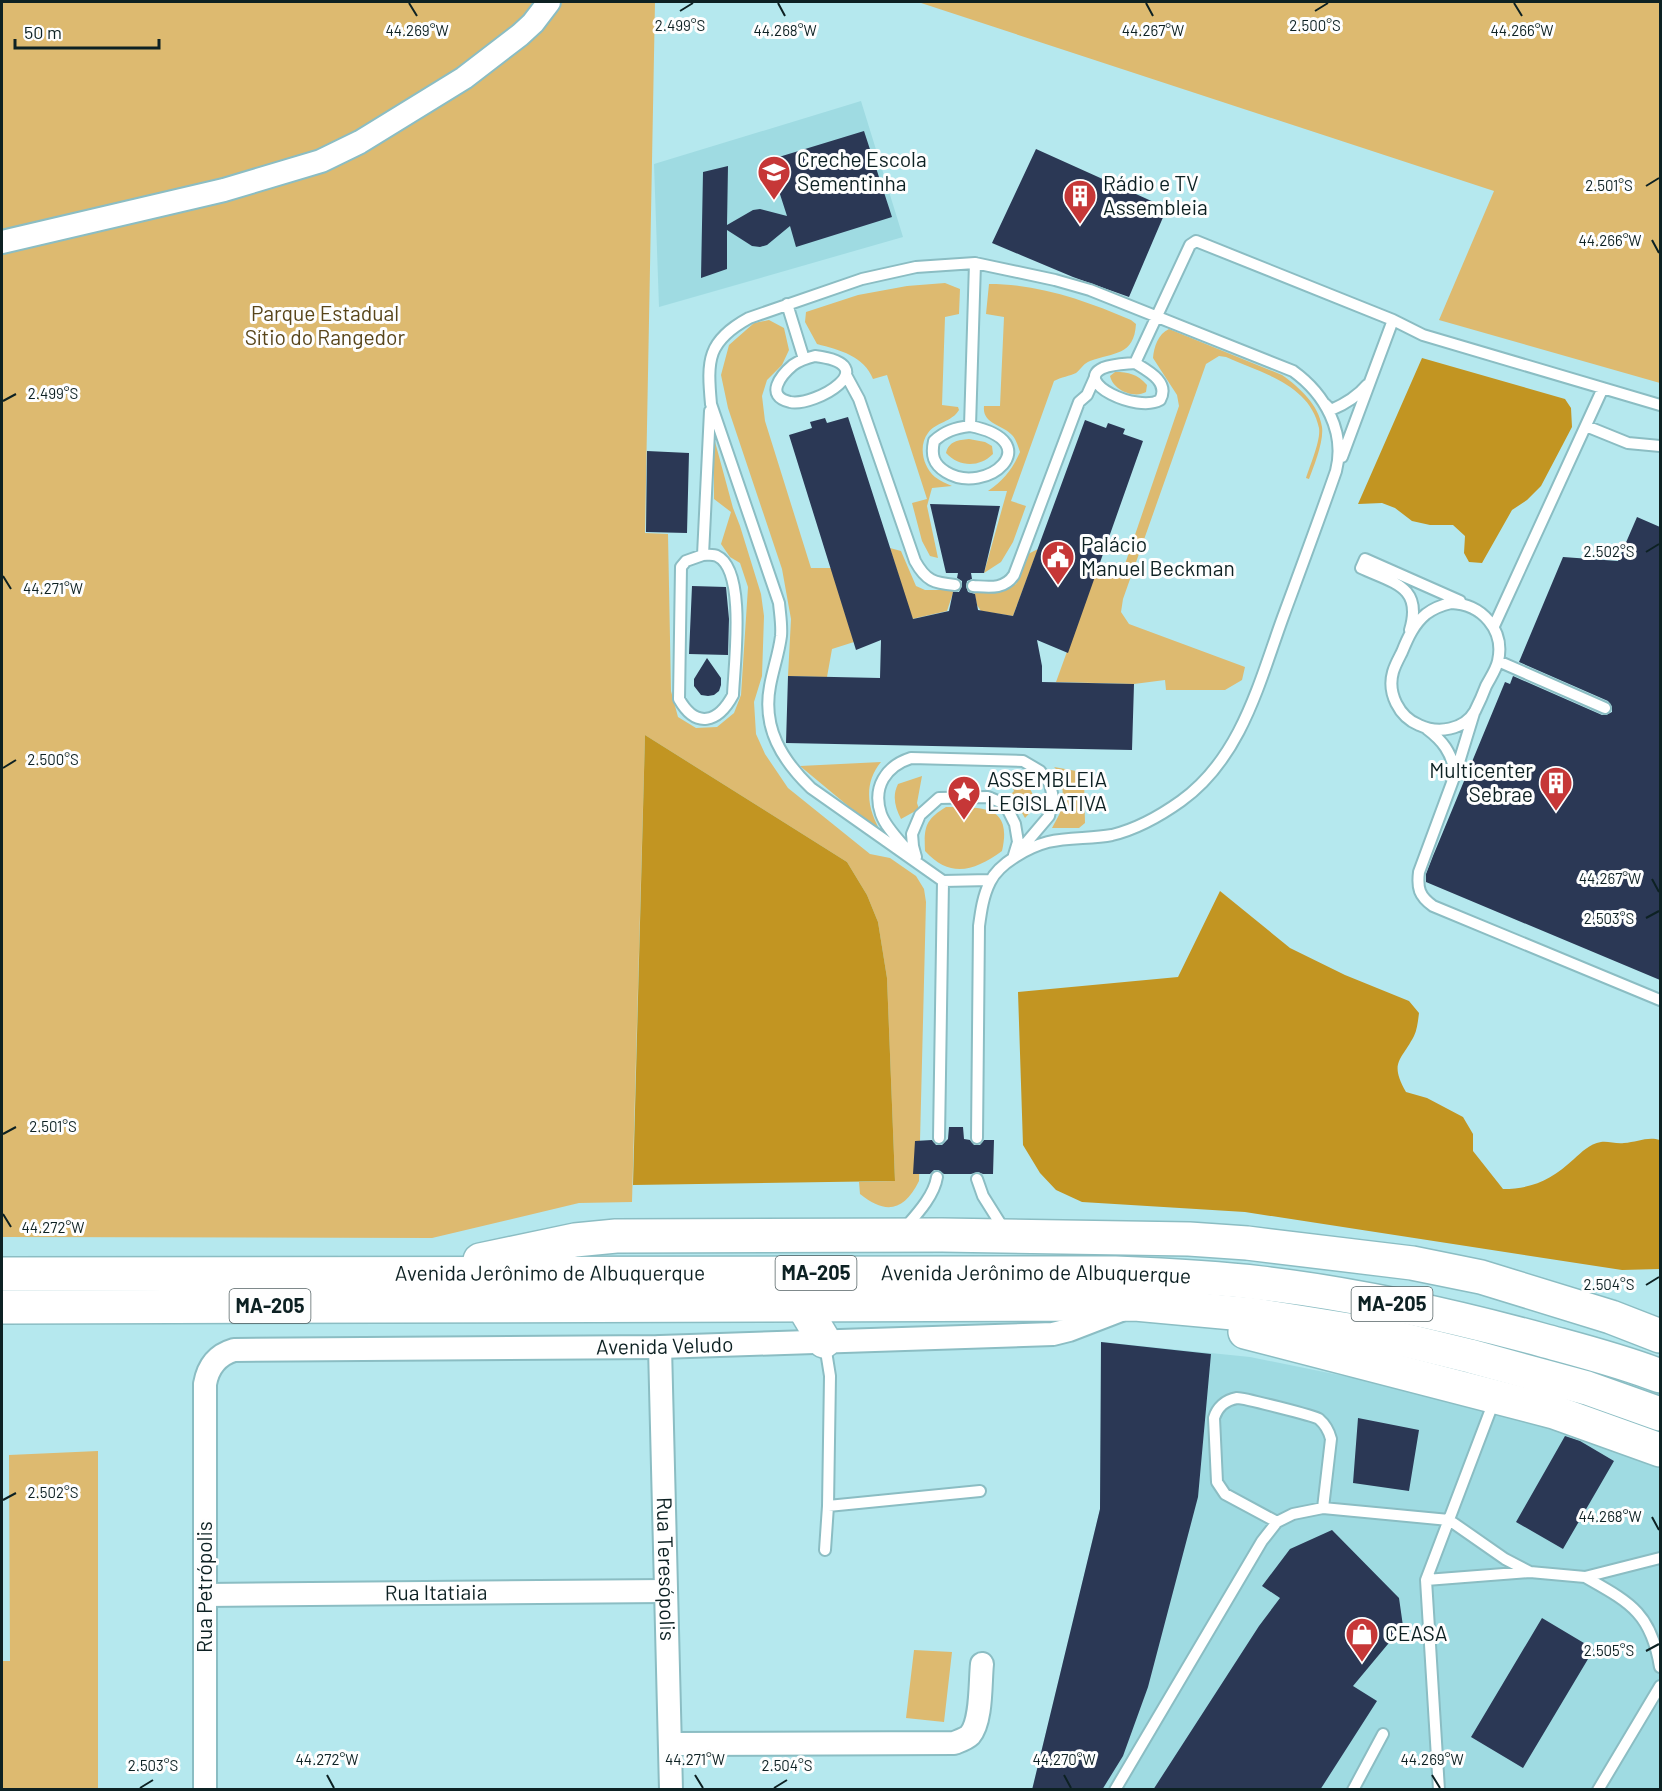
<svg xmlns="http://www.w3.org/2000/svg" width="1662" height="1791" viewBox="0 0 1662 1791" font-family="Barlow,sans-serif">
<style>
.built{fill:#9fdbe2}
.green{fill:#ddba70}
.forest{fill:#c29522}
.building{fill:#2b3855}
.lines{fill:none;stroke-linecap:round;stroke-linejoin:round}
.lane-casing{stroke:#8bbdc3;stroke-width:14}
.street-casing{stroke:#8bbdc3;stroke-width:26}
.primary-casing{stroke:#8bbdc3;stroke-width:36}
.lane{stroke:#fff;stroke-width:10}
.street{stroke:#fff;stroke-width:22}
.primary{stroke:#fff;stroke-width:33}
.ticks{fill:none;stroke:#0d2123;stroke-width:2}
.labels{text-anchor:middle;stroke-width:6;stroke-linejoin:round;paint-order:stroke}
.shield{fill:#fefefe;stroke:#556365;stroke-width:1.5}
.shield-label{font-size:20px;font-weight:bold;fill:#0d2123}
.poi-label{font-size:21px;fill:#0d2123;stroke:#fefefe;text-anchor:start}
.park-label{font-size:21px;fill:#58451a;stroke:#fefefe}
.street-label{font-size:21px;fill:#0d2123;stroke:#fefefe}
.ticks-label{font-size:15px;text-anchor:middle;fill:#0d2123;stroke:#fefefe;stroke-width:6;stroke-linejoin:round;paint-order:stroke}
</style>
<rect width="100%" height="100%" fill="#b5e8ee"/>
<path class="built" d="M861,101l42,136 -244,70 -5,-143z
M1102,1342l148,15 271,55 139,51v326l-628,1 68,-281z"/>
<path class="green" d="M2,2h653l-10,531 23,1 3,157 7,26 18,11 21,-1 17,-14 7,-18 7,-108 -8,-24 -10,-6 -9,-13 10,-32 -17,-13v-61l19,70 7,18 21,68 3,22 -2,60 -8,26 2,32 9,20 23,34 82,66 20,4 26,18 8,13 2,13 -7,279c-15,30 -33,34 -59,13l-1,-12 36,-1 -8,-203 -9,-56 -11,-27 -20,-33 -202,-127 -13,467 -53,1 -147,35 -430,-1z
M918,2h742v381l-221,-63 55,-129z
M945,283l15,6 -1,25 -14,3 -3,88 16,2 1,3c-7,12 -23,12 -31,23 -10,13 -5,34 7,44 5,4 12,7 17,9l-20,2 -5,18 11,52 -8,-2 -8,-15 -10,-38 15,-4 -40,-124 -14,4c-9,-23 -33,-29 -56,-35l-12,-22 1,-10 52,-17 49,-9z
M989,284c50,0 97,17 142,36l5,4c-2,32 -22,28 -46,37 -6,2 -9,8 -14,12 -6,3 -15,4 -22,8l-43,120 15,5 -13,36 -12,20 -17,11 23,-82h-19c16,-11 24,-21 32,-39 -2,-6 -4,-13 -8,-17 -10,-11 -30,-11 -28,-29h16l4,-89 -18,-3z
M769,320l15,8 5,22 -7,15 -15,15 -5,16 3,25 46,147h20l23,74 -22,7 -5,28 -39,-1 3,-57 -9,-50 -54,-161 -7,-33 8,-30 25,-22z
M1169,329l113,46c17,12 37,30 40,52 2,14 -8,39 -13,52l-3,-1c4,-13 15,-38 13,-50 -9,-44 -58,-55 -93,-71l-7,-1 -13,8 -83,235 -2,13 8,12 116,43 -3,13 -17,10h-59l-1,-10 -31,4 -78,-2 42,-116 19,4 7,-3 55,-161 -2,-11 -24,-37c1,-11 5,-24 16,-29z
M1115,372c14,0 22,2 32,13l-1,7c-12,7 -33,-2 -36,-16z
M969,439l16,3 7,4 1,8c-14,14 -34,13 -47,-1 3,-12 12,-13 23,-14z
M890,548l11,3 15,35 9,4h29l-7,21 -35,8z
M1038,549l-25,67 -32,-5 -4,-6 -3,-14h28l14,-7 12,-30z
M881,762c-19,23 -13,50 2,73l-83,-69z
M1054,767l28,5 2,5 1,46 -6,5h-27c3,-6 7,-12 9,-18 3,-12 3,-35 -7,-43z
M922,776l-5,27 2,6 -18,10c-6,-12 -9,-23 -3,-35z
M1016,779c18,7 25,25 9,39l-14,-24 3,-3 -5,-12z
M946,807c34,1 67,-4 56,44 -28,20 -51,28 -77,0 -1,-24 0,-31 21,-44z
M98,1451v338h-96v-128h8l-1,-206z
M914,1650l38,2 -8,70 -38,-4z"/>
<path class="forest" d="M1422,358l143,41 6,9 1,19 -31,59 -14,14 -15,10 -30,53 -13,-1 -5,-9 1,-17 -12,-11h-23l-18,-4 -17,-13 -13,-5 -24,1z
M645,735l202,127 20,33 11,27 9,56 8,203 -262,4z
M1220,891l70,57 55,27 64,26 10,12c-1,8 -2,17 -5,23 -13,25 -25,26 -8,56l21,6 36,19 10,17v17l30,38c30,0 49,-10 71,-30 8,-7 15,-15 27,-17 7,-1 15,2 23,1 13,-1 24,-7 36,-3v129l-38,1 -377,-58 -163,-10 -26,-12 -16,-17 -17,-28 -5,-153 160,-15z"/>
<path class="building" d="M864,131l28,86 -96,30 -6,-21 -23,19 -7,2 -8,-1 -25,-16v39l-26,9 2,-106 25,-6 -1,59 26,-15 7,-1 27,7 -18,-56z
M1036,149l131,59 -38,89 -56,-20 -81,-34z
M848,417l65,202 36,-8 4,-19h6l3,-6v-5l-5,-3 1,-5h-12l-16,-69 70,2 -16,67h-13l1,6 -5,2 -1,5 2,6 7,2 3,16 35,6 72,-196 21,8 2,-5 17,6 -2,5 20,7 -75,212 -31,-13 5,26v16l92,2 -2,66 -346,-7 2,-67 92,2 1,-38 -25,10 -67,-215 23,-7 -2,-6 15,-4 2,5z
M647,451l42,2 -2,80 -41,-1z
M1637,517l23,10v453l-234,-98v-8l7,-18 72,-174 5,2 3,-8 89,39h4l6,-3v-5l-4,-6 -89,-39 44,-105 55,4z
M692,586l34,1 3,32 -1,36 -39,-1z
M707,658l14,20v7l-2,6 -5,4 -6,1 -7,-1 -7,-9v-7z
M949,1127h14l1,12 6,1 4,5h6l4,-5h10l-1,34h-10l-5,-2 -7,2h-27l-6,-4h-4l-4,4h-17l2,-33 17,-1 4,5h6l6,-6z
M1101,1342l110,12 -13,143 -50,190 -25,69 -21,34h-70l68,-281z
M1358,1418l61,12 -10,61 -56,-8z
M1565,1436l15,5 34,20 -51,88 -47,-27z
M1332,1530l67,68 4,28 -50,60 24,15 -57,89h-167l106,-164 21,-28 -18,-12 28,-37z
M1542,1618l52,31 -71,119 -52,-31z"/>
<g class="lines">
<g class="lane-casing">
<path id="lane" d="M787,304l17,55
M815,356c72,9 0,51 -25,46 -26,-6 -9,-27 3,-37 7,-5 14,-7 22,-9z
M1135,363l55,-118 6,-4 197,79 30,15 237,70
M1135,363c13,8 35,19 25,37 -23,13 -88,-18 -57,-32 10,-4 22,-4 32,-5z
M846,375l13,24 56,162c11,20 19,22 40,24
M1325,404l6,6c14,-6 26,-13 36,-25
M970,426c80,16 16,71 -24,46 -13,-8 -15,-17 -12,-31 11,-10 21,-13 36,-15z
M970,426l5,-163
M1586,426l42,17 32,3
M1342,457l51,-137
M703,555c5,0 10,-1 14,1 30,14 17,110 16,139 -15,28 -37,34 -54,4l2,-132 5,-6z
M703,555l7,-144
M973,586c16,1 31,4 41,-11l65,-173 8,-7 8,-18
M1451,603c31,1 54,27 47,58 -2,9 -8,17 -12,25 -3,8 -7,17 -11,25 -11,19 -37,23 -56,14 -20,-8 -32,-32 -26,-53 2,-7 6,-14 9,-20 6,-15 12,-28 24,-38 8,-6 16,-9 25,-11z
M1494,626l109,-238
M1410,630c13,-44 -17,-47 -49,-62l4,-9 95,42
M1498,661l107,47
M1474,713l-18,59 -37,100c-2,16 0,24 14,34l227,94
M1427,729c16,12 24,23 28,43
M909,852c-9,-11 -23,-24 -28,-38 -9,-27 5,-48 30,-56l112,3 17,10 10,13 3,14 -4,18 -28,33
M916,857l-3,-11 -1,-12 8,-19 19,-17 49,-1 17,7 10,20 3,18 -4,13
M939,1138l4,-257
M977,1138l2,-212c2,-15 4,-30 11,-44 9,-19 39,-35 58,-40 21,-5 43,-3 64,-7 25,-6 48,-19 69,-34 60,-43 78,-118 102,-184 18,-49 36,-97 53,-146 10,-39 -11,-77 -43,-100l-203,-81 -35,-10 -80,-17 -59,4 -54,12 -113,39c-42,23 -42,42 -38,86l68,199c1,11 3,22 2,33 -2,17 -8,33 -11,50 -8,42 12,74 41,102l132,93 47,-1
M977,1179l6,17 22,35
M904,1229c13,-15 30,-33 33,-52
M825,1345l5,31 -2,130
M1277,1522l-52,-28 -8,-12 -3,-64c3,-10 11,-18 23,-20 7,0 78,18 82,21 7,6 10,12 12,20l-8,69
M825,1550l3,-44 152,-15
M1585,1577c44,25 66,35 75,90
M1426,1580l104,-8
M1115,1790l147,-249 15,-19 16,-8 30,-6 126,12 56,39 25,13 55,5 75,-19
M1353,1790l30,-56
M1439,1790l-13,-210 68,-179
M1598,1790l62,-104"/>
</g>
<g class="street-casing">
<g id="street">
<path d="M2,242l222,-52 97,-29 39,-19 104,-64 56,-43 13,-12 16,-21"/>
<path id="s1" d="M660,1347l11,443"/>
<path id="s2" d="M205,1595l461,-4"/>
<path d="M670,1744l284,-1c5,-2 12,-4 16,-8 12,-14 10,-53 12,-71"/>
<path id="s3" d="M205,1790v-406c3,-17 12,-29 29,-34l426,-3 393,-13 16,-4 52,-20"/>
</g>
</g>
<g class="primary-casing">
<g id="primary">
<path d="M480,1260l95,-20 41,-4 326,-1 247,4 58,4 165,20 69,14 130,40 49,19"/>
<path id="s4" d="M2,1274l1113,-1c49,2 97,4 146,10 95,11 189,32 281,57 40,11 80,21 118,36"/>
<path d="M802,1304l22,37"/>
<path d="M2,1307l1133,-3 120,11 137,22 78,19 117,32 73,26"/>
<path d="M1245,1332l309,80 106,38"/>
</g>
</g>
<use href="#lane" class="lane"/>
<use href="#street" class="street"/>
<use href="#primary" class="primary"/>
</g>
<path class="ticks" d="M409,3l8,13M778,3l7,13M1146,3l7,13M1514,3l8,13M680,11l13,-8M1315,11l13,-8M1646,186l13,-8M1652,240l7,13M3,401l13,-7M1646,552l13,-8M3,576l8,13M3,768l13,-8M1652,879l7,13M1646,918l13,-7M3,1134l13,-7M3,1214l8,13M1646,1285l13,-8M3,1500l13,-7M1652,1517l7,13M1646,1651l13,-7M327,1775l7,13M695,1775l8,13M1064,1775l7,13M1432,1775l8,13M140,1788l13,-8M774,1788l13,-8"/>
<defs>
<g id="school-pin" transform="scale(1.725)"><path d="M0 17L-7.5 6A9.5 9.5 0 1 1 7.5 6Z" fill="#c63737" stroke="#fefefe"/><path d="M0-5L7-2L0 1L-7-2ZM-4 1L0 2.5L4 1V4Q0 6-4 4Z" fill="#fff"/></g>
<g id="building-pin" transform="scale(1.725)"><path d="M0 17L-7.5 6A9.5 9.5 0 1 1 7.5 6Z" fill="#c63737" stroke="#fefefe"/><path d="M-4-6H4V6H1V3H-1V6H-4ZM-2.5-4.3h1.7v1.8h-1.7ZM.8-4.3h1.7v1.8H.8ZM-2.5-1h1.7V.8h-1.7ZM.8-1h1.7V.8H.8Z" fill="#fff"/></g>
<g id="civic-pin" transform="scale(1.725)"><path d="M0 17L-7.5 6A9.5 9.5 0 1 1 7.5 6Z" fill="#c63737" stroke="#fefefe"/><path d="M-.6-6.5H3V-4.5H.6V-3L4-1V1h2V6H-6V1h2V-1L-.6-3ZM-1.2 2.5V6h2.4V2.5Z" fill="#fff"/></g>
<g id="sight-pin" transform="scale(1.725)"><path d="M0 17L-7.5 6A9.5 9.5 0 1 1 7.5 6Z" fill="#c63737" stroke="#fefefe"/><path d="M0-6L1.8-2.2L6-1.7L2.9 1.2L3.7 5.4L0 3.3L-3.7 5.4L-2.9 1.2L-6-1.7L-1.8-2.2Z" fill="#fff"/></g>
<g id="shop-pin" transform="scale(1.725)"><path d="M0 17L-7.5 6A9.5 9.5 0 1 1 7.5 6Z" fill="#c63737" stroke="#fefefe"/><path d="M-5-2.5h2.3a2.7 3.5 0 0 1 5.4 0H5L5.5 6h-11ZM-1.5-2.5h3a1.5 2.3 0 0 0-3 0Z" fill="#fff"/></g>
</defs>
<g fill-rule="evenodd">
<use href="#school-pin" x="774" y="172"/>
<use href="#building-pin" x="1080" y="196"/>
<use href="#civic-pin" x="1058" y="557"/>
<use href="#building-pin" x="1556" y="783"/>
<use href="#sight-pin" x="964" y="792"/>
<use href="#shop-pin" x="1362" y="1634"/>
</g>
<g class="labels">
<g class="shield">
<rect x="775.5" y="1256" width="81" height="34" rx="4.5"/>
<rect x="1351.5" y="1287" width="81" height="34" rx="4.5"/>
<rect x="229.5" y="1289" width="81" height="34" rx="4.5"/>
</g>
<g class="shield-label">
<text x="816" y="1280">MA-205</text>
<text x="1392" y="1311">MA-205</text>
<text x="270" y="1313">MA-205</text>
</g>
<g class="poi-label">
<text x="797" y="167">Creche Escola<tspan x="797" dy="24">Sementinha</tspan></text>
<text x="1103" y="191">Rádio e TV<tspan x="1103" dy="24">Assembleia</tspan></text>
<text x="1081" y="552">Palácio<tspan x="1081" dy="24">Manuel Beckman</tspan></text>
<text x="1533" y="778" text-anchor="end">Multicenter<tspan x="1533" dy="24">Sebrae</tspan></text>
<text x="987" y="787">ASSEMBLEIA<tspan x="987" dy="24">LEGISLATIVA</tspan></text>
<text x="1385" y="1641">CEASA</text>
</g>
<g class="park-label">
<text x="325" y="321">Parque Estadual<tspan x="325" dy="24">Sítio do Rangedor</tspan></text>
</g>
<g class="street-label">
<text dy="7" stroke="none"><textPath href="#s4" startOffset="548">Avenida Jerônimo de Albuquerque</textPath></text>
<text dy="7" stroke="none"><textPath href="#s4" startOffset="1034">Avenida Jerônimo de Albuquerque</textPath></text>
<text dy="7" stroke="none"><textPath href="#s3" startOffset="884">Avenida Veludo</textPath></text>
<text dy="7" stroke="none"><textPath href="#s1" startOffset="222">Rua Teresópolis</textPath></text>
<text transform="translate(205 1587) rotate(-90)" y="7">Rua Petrópolis</text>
<text dy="7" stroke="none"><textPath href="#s2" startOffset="231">Rua Itatiaia</textPath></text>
</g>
</g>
<g class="ticks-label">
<text x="680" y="31">2.499°S</text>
<text x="1315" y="31">2.500°S</text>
<text x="417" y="36">44.269°W</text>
<text x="785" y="36">44.268°W</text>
<text x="1153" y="36">44.267°W</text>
<text x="1522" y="36">44.266°W</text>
<text x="1609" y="191">2.501°S</text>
<text x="1610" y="246">44.266°W</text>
<text x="53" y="399">2.499°S</text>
<text x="1609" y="557">2.502°S</text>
<text x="53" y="594">44.271°W</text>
<text x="53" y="765">2.500°S</text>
<text x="1610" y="884">44.267°W</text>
<text x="1609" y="924">2.503°S</text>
<text x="53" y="1132">2.501°S</text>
<text x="53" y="1233">44.272°W</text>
<text x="1609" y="1290">2.504°S</text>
<text x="53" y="1498">2.502°S</text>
<text x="1610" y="1522">44.268°W</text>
<text x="1609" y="1656">2.505°S</text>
<text x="327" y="1765">44.272°W</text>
<text x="695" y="1765">44.271°W</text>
<text x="1064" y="1765">44.270°W</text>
<text x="1432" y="1765">44.269°W</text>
<text x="153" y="1771">2.503°S</text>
<text x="787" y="1771">2.504°S</text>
</g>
<rect width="1662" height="1791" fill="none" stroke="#0d2123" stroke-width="6"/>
<path d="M15 39v9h144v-9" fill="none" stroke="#0d2123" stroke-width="3"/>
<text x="24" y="39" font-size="18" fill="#0d2123" stroke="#fefefe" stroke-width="4.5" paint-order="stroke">50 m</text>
</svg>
